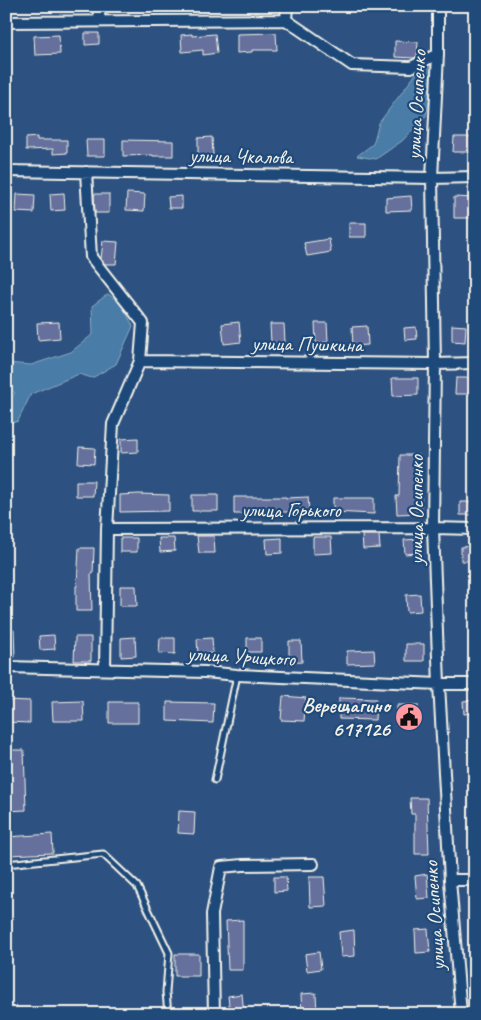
<svg xmlns="http://www.w3.org/2000/svg" width="481" height="1020" viewBox="0 0 481 1020" font-family="Caveat,sans-serif">
<style>
.water{fill:#497ba7;stroke:#8daac1}
.building{fill:#65709c;stroke:#f4f1e8}
.lines{fill:none;stroke-linecap:round;stroke-linejoin:round}
.service-casing{stroke:#f4f1e8;stroke-width:9}
.minor-casing{stroke:#f4f1e8;stroke-width:14}
.service{stroke:#1f4a7a;stroke-width:5}
.minor{stroke:#1f4a7a;stroke-width:10}
.labels{text-anchor:middle;stroke-width:4.5;stroke-linejoin:round;paint-order:stroke}
.street-label{font-size:21px;fill:#f4f1e8;stroke:#1f4a7a}
.poi-label{font-size:21px;font-weight:bold;fill:#f4f1e8;stroke:#1f4a7a;text-anchor:end}
</style>
<rect width="100%" height="100%" fill="#2d5281"/>
<filter id="ink" filterUnits="userSpaceOnUse"><feTurbulence type="fractalNoise" baseFrequency=".02" numOctaves="2"/><feDisplacementMap in="SourceGraphic" scale="10" xChannelSelector="R" yChannelSelector="G"/><feConvolveMatrix kernelMatrix="1 2 1 2 8 2 1 2 1" color-interpolation-filters="sRGB"/></filter>
<g filter="url(#ink)">
<path class="water" d="M433,66l-1,22 -6,28 -24,25 -26,18 -19,-3 16,-12 6,-21 39,-52z
M108,294l13,9 12,23 -17,38 -24,14 -13,-4 -48,20 -13,27 -12,4v-19l9,-13 -9,-5v-25l25,2 40,-13 22,-18 -1,-28z"/>
<path class="building" d="M85,33h14v11l-14,1z
M276,33l1,17h-25v2l-15,1v-19z
M192,34v2l23,-2 2,19 -14,2v-5l-21,2 -1,-17z
M59,35l1,19 -25,1 -1,-19z
M395,41l23,1 -1,14 -3,2 -19,-1z
M37,137v3h30v13l-14,1v-5l-27,1v-12z
M212,137l1,18 -15,1v-18z
M454,137h21v15h-22z
M86,140h19v16h-18z
M123,140l50,1v15h-20v-1l-30,1z
M64,193l1,17 -14,1 -1,-17z
M127,193l18,1 -1,17 -18,-1z
M17,194l18,1 -1,18 -18,-1z
M94,194h15v19h-14z
M182,196v12h-13l-1,-11z
M411,196l1,14 -26,1v-13z
M454,197l21,1v20h-21z
M349,223h17v14h-17z
M329,239l2,13 -24,4 -3,-13z
M103,241l15,1 -2,22h-11l-4,-5z
M59,322l1,16 -22,2 -1,-17z
M239,322l2,20 -17,2 -2,-20z
M315,323h12l1,19 -12,1z
M270,324h14l1,18 -14,1z
M452,325l14,1 -1,16 -13,-1z
M367,326l1,19 -15,1 -1,-19z
M416,327l1,12 -12,1 -1,-12z
M392,378h26v17l-25,1z
M456,378h19v16h-20z
M138,438v14l-17,1v-14z
M79,447l16,1 -1,16 -16,-1z
M400,455h20v40h1l1,18 -25,1 -1,-18h3z
M76,481h18l-1,15h-17z
M139,494l30,1v16l-49,1v-17z
M192,495h26v16h-26z
M234,497h52v1l22,-1 1,15 -15,1v-1h-42v2h-18z
M333,498h41v16l-41,-2z
M460,502h15v13h-15z
M362,535h17l1,13 -17,1z
M197,536h17l1,17h-16z
M313,537h18l1,16 -19,1z
M120,538h17v14h-17z
M159,538h15l1,13 -15,1z
M282,538v15l-15,1 -1,-15z
M419,539v14l-14,1 -1,-14z
M475,546v15h-14v-14z
M79,548h15l-1,26h-2l1,37h-16v-25h1z
M120,586h16l1,20h-17z
M420,594l1,17 -14,1 -1,-17z
M6,630h8l1,27 -9,1z
M54,635l1,14 -15,1 -1,-14z
M75,637h16v24h-17z
M135,637l1,19 -15,1v-19z
M160,638h15v16l-16,-1z
M212,638l1,15 -15,1 -1,-15z
M247,638h14v14h-14z
M289,641h12l1,21 -13,1z
M406,644h18v17h-18z
M374,650l1,13 -28,1v-13z
M283,696l23,2 -2,23 -23,-1z
M339,698l37,1 -1,21 -36,-1z
M6,700l24,1v22l-24,-1z
M475,700v13l-11,1 -1,-13z
M83,701l1,20h-31l-1,-19z
M109,702h29v21h-29z
M167,702l47,1 -1,20 -46,-2z
M397,705h21v16h-21z
M6,750h18l2,60 -20,1z
M410,798h17l2,56h-14v-40h-4z
M179,811l16,1 -1,22 -16,-1z
M52,834l1,19 -45,2 -1,-18z
M427,874l2,24 -12,1 -2,-23z
M274,877h12l1,14 -13,1z
M309,877h15l2,29 -16,1z
M243,920v50h-15l-2,-49z
M428,929l2,23 -14,1 -1,-23z
M354,930l1,26 -14,1 -2,-25z
M319,952l2,17 -14,2 -2,-17z
M175,954h24v22h-24z
M316,993l1,21h-15l-1,-20z
M242,994l2,20h-14l-2,-18z"/>
<g class="lines">
<g class="service-casing">
<path id="service" d="M215,780l22,-105
M6,864l97,-10 34,32 32,67 -3,39 2,22"/>
</g>
<g class="minor-casing">
<path id="minor" d="M98,6l2,15
M438,6v48l-6,124 3,186 -2,164 6,156 11,196 11,134
M286,20l1,-14
M6,22l280,-2 66,45 59,2 27,-13
M6,171l426,7 43,-1
M86,172l5,85 52,66 -3,38 -27,63 -6,105 -2,140
M140,361l295,3 40,-1
M107,529l326,-1 42,1
M6,667l199,5 32,3 202,9h36
M450,880h25
M214,1014l-2,-100 9,-47 22,-2 70,-1"/>
</g>
<use href="#service" class="service"/>
<use href="#minor" class="minor"/>
</g>
</g>
<defs>
<g id="civic-disc" transform="scale(1.4375)"><circle r="9.5" fill="#ff9aa2" stroke="#1f4a7a"/><path d="M-.6-6.5H3V-4.5H.6V-3L4-1V1h2V6H-6V1h2V-1L-.6-3ZM-1.2 2.5V6h2.4V2.5Z" fill="#111"/></g>
</defs>
<g fill-rule="evenodd">
<use href="#civic-disc" x="409" y="717"/>
</g>
<g class="labels">
<g class="street-label">
<text transform="translate(416 105) rotate(-87)" y="7">улица Осипенко</text>
<text transform="translate(241 156) rotate(1)" y="7">улица Чкалова</text>
<text transform="translate(307 344) rotate(1)" y="7">улица Пушкина</text>
<text x="291" y="517">улица Горького</text>
<text transform="translate(416 510) rotate(-90)" y="7">улица Осипенко</text>
<text transform="translate(241 656) rotate(3)" y="7">улица Урицкого</text>
<text transform="translate(434 916) rotate(-94)" y="7">улица Осипенко</text>
</g>
<g class="poi-label">
<text x="390" y="712">Верещагино<tspan x="390" dy="24">617126</tspan></text>
</g>
</g>
<rect width="481" height="1020" fill="none" stroke="#1f4a7a" stroke-width="25"/>
<rect x="12" y="12" width="456" height="995" fill="none" stroke="#f4f1e8" stroke-width="2" filter="url(#ink)"/>
</svg>
